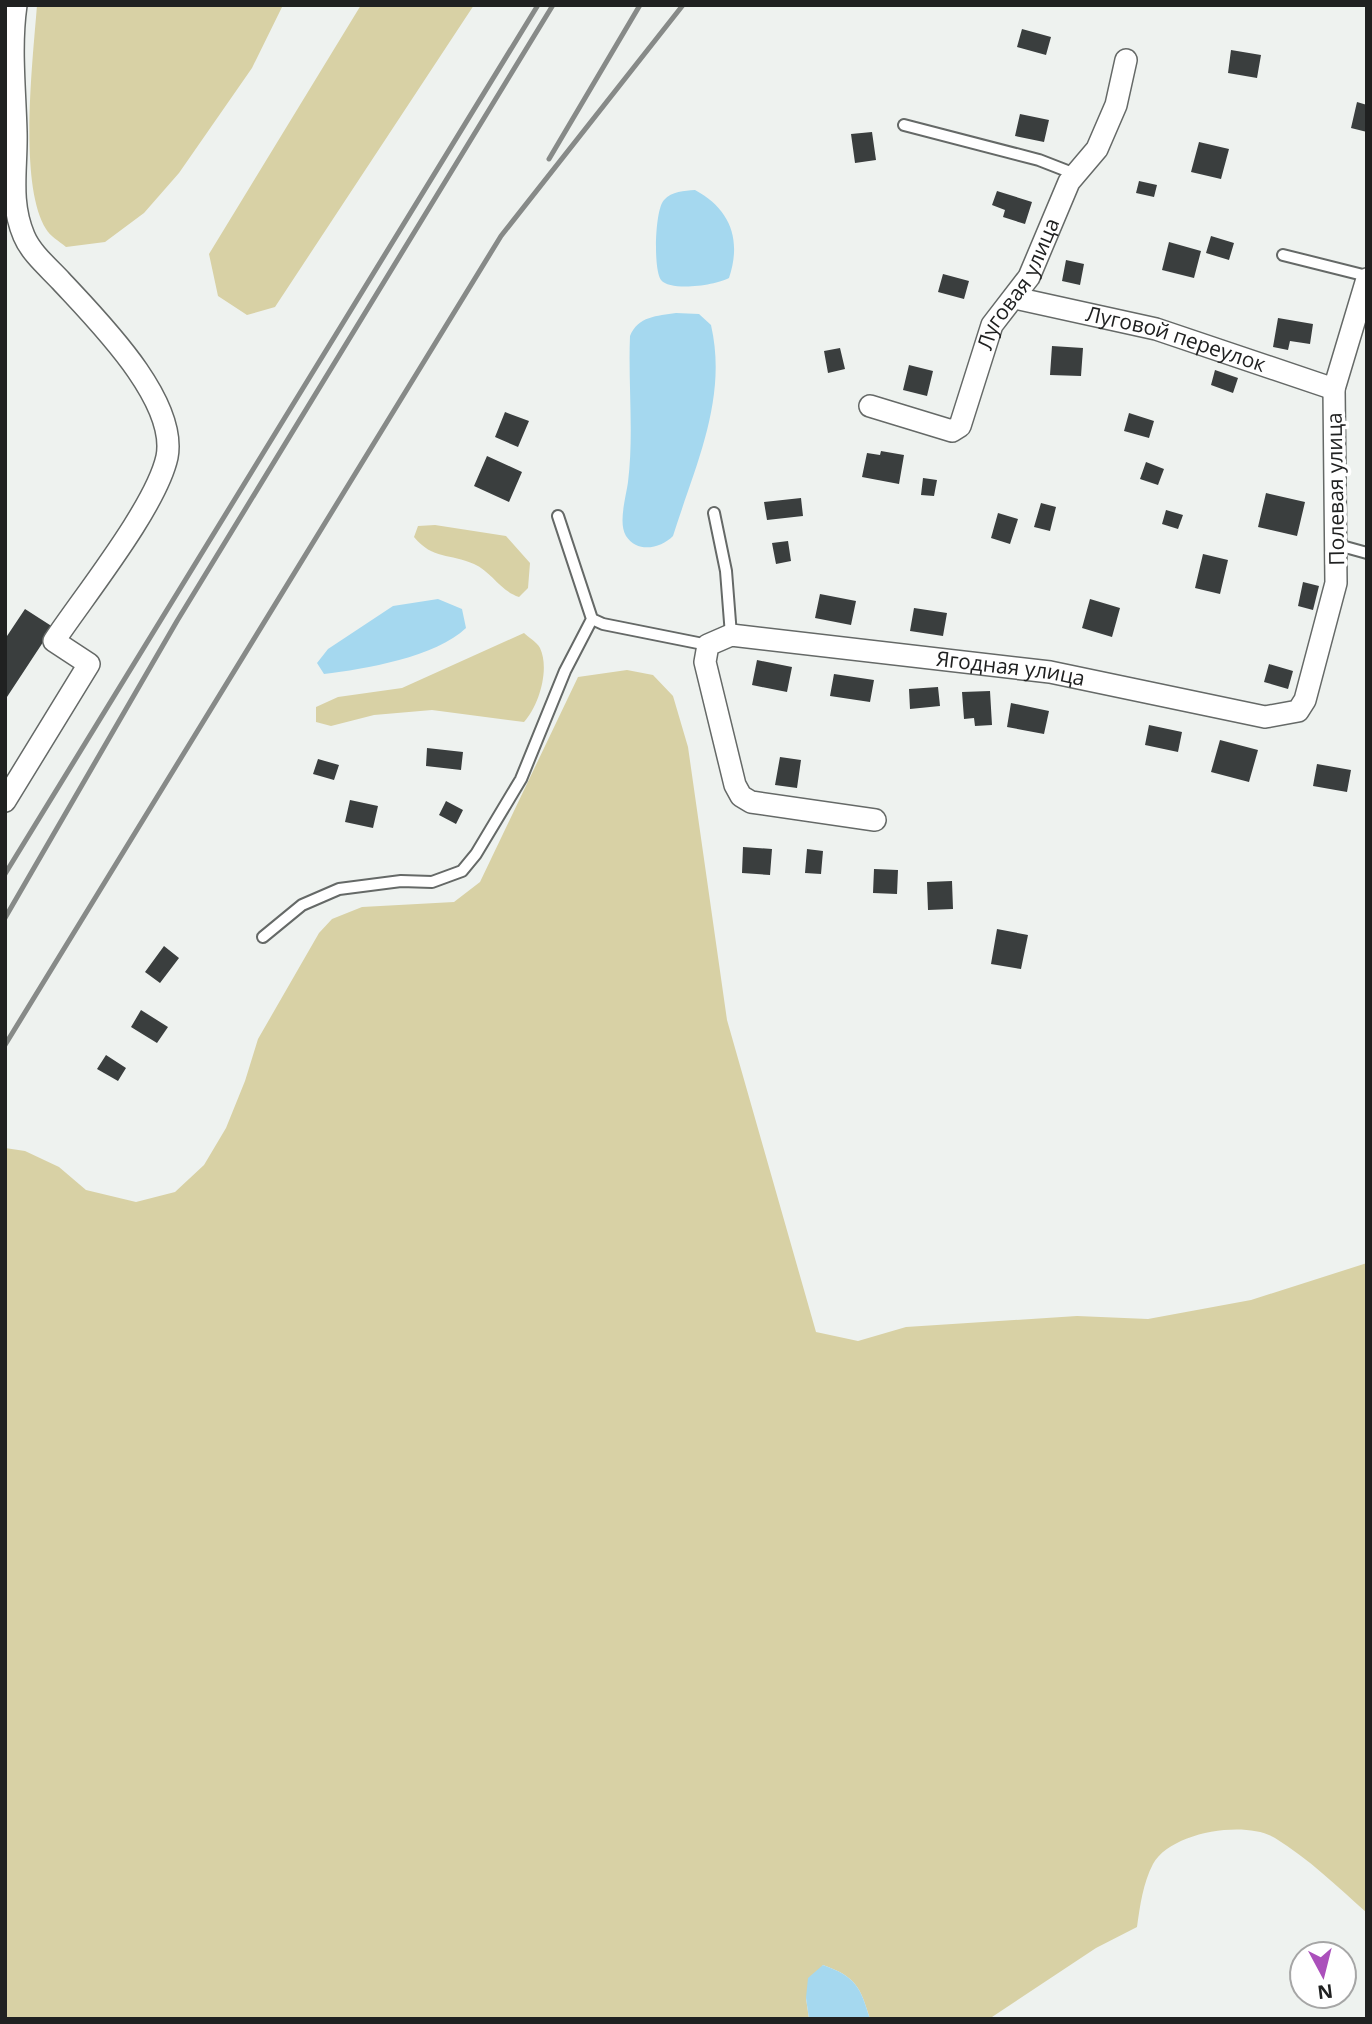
<svg xmlns="http://www.w3.org/2000/svg" width="1372" height="2024" viewBox="0 0 1372 2024" font-family="'Open Sans',sans-serif">
<style>
.green{fill:#d8d1a5}
.water{fill:#a5d8ef}
.building{fill:#3a3e3e}
.lines{fill:none;stroke-linecap:round;stroke-linejoin:round}
.service-casing{stroke:#656967;stroke-width:14}
.minor-casing{stroke:#656967;stroke-width:24}
.service{stroke:#fff;stroke-width:10}
.minor{stroke:#fff;stroke-width:21}
.rail{stroke:#878a88;stroke-width:5}
.labels{text-anchor:middle;stroke-width:7;stroke-linejoin:round;paint-order:stroke}
.street-label{font-size:21px;fill:#202121;stroke:#fff}
</style>
<rect width="100%" height="100%" fill="#eef2ef"/>
<path class="green" d="M37,5h246l-31,63 -73,105 -35,40 -39,29 -39,5c-7,-6 -16,-11 -20,-18 -28,-45 -13,-170 -9,-224z
M361,5h113l-199,302 -28,8 -29,-19 -9,-42z
M435,525l71,11 24,27 -2,25 -9,9c-19,-6 -27,-25 -45,-33 -24,-11 -41,-4 -60,-27l4,-11z
M524,633c4,4 13,9 16,15 10,21 -1,58 -16,74l-92,-12 -58,5 -43,11 -15,-4v-15l22,-10 64,-9z
M627,670l26,5 20,21 15,51 39,273 89,312 42,9 48,-14 171,-11 71,3 103,-19 116,-37v650c-29,-26 -58,-54 -92,-75 -30,-18 -104,-6 -122,26 -10,19 -13,42 -16,63l-41,21 -107,71h-119c-10,-33 -14,-42 -47,-54l-17,33 3,21h-804v-871l20,3 34,16 27,23 50,12 39,-10 29,-27 22,-37 19,-47 13,-42 61,-106 13,-14 30,-12 92,-5 26,-20 98,-205z"/>
<path class="water" d="M695,190c35,19 47,49 34,88 -12,7 -58,14 -68,2 -8,-11 -6,-71 3,-80 8,-9 20,-9 31,-10z
M676,313l23,1 12,11c17,74 -16,141 -38,211 -12,12 -35,18 -47,0 -8,-13 0,-39 2,-54 6,-48 0,-98 2,-146 8,-20 27,-20 46,-23z
M438,599l24,10 4,19c-30,29 -101,41 -142,46l-7,-11 11,-14 65,-43z
M823,1965c33,12 37,21 47,54h-61l-3,-21 2,-20z"/>
<path class="building" d="M1022,29l29,8 -5,18 -29,-8z
M1231,50l30,5 -4,23 -29,-5z
M1357,102l10,3v27l-16,-4z
M1020,114l29,6 -5,22 -29,-6z
M872,132l4,28 -21,3 -4,-29z
M1199,142l30,7 -8,30 -30,-7z
M1139,181l18,4 -3,12 -18,-4z
M997,191l35,11 -7,22 -22,-7 2,-7 -13,-5z
M1211,236l23,7 -5,17 -23,-7z
M1169,242l32,9 -7,27 -32,-8z
M1066,260l18,4 -4,21 -18,-4z
M943,274l26,7 -5,18 -26,-7z
M1278,318l35,6 -3,20 -20,-3 -2,9 -15,-3z
M1052,346l31,2 -2,28 -31,-1z
M840,348l5,21 -17,4 -4,-22z
M909,365l24,6 -6,25 -24,-6z
M1215,370l23,8 -5,15 -22,-8z
M505,412l24,9 -11,26 -23,-10z
M1129,413l25,8 -5,17 -25,-7z
M881,451l23,4 -5,29 -37,-7 5,-24 13,2z
M487,456l35,16 -13,30 -35,-16z
M1146,462l18,7 -6,16 -18,-6z
M923,478l14,2 -3,16 -13,-1z
M1266,493l39,9 -8,34 -39,-9z
M801,498l2,18 -36,4 -3,-18z
M1041,503l15,4 -6,24 -16,-4z
M1166,510l17,5 -5,14 -16,-5z
M998,513l20,6 -8,25 -19,-6z
M788,541l3,20 -15,3 -4,-21z
M1203,554l25,6 -8,34 -25,-6z
M1303,582l16,4 -6,24 -15,-4z
M820,594l36,7 -5,24 -36,-7z
M1090,599l30,9 -8,29 -30,-9z
M914,608l33,5 -4,23 -33,-5z
M25,609l28,18 -48,73v-61z
M757,660l35,7 -5,25 -35,-7z
M1269,664l24,7 -5,18 -24,-7z
M834,674l40,6 -4,22 -40,-6z
M938,687l2,19 -30,3 -1,-20z
M990,691l2,34 -17,1 -1,-8 -10,1 -2,-27z
M1011,703l38,8 -5,23 -37,-7z
M1149,725l33,7 -4,20 -33,-7z
M1220,740l38,10 -9,32 -38,-10z
M427,748l36,4 -2,18 -35,-4z
M780,757l21,3 -4,28 -22,-3z
M318,759l21,6 -5,15 -21,-6z
M1317,764l34,6 -4,22 -34,-6z
M350,800l28,6 -5,22 -28,-6z
M446,801l17,9 -7,14 -17,-9z
M743,847l29,2 -2,26 -28,-2z
M807,849l16,2 -2,23 -16,-1z
M874,869l24,1 -1,24 -24,-1z
M952,881l1,28 -25,1 -1,-28z
M997,929l31,6 -7,34 -30,-5z
M164,946l15,12 -19,25 -15,-11z
M141,1010l27,17 -11,16 -26,-16z
M106,1055l20,13 -8,13 -21,-12z"/>
<g class="lines">
<g class="service-casing">
<path id="service" d="M904,125l135,35 36,14
M1283,255l84,21
M714,513l12,58 5,64
M558,516l34,103 11,5 105,21
M1338,545l29,8
M263,937l39,-32 37,-16 62,-8 31,1 30,-11 14,-17 45,-75 44,-108 27,-52"/>
</g>
<g class="minor-casing">
<g id="minor">
<path id="s1" d="M1015,298l141,31 178,60"/>
<path id="s2" d="M870,406l82,25 8,-5 32,-101 37,-48 40,-95 28,-33 19,-44 10,-45"/>
<path d="M5,801l84,-137 -35,-23c30,-45 102,-134 113,-184 11,-57 -70,-137 -106,-176 -12,-13 -30,-28 -37,-45 -15,-35 -7,-68 -8,-104 -1,-42 -6,-85 0,-127"/>
<path id="s3" d="M875,820l-124,-18 -10,-6 -6,-11 -30,-123 3,-17 23,-10 319,37 215,45 33,-6 7,-11 31,-117 -2,-194 33,-110"/>
</g>
</g>
<use href="#service" class="service"/>
<use href="#minor" class="minor"/>
<path class="rail" d="M549,159l91,-154
M5,874l533,-869
M5,918l172,-297 376,-616
M5,1045l496,-809 182,-231"/>
</g>
<g class="labels">
<g class="street-label">
<text dy="7" stroke="none"><textPath href="#s2" startOffset="250">Луговая улица</textPath></text>
<text dy="7" stroke="none"><textPath href="#s1" startOffset="166">Луговой переулок</textPath></text>
<text transform="translate(1336 489) rotate(-91)" y="7">Полевая улица</text>
<text dy="7" stroke="none"><textPath href="#s3" startOffset="600">Ягодная улица</textPath></text>
</g>
</g>
<rect width="1372" height="2024" fill="none" stroke="#202121" stroke-width="14"/>
<g transform="translate(1323 1975) rotate(173)"><circle r="33" fill="#ffffff" stroke="#a6a6a6" stroke-width="2"/>
<path d="M0-5L12 26L0 18L-12 26Z" fill="#ab50bb"/>
<text y="-10" font-size="19" font-weight="bold" text-anchor="middle" fill="#202121">N</text>
</g>
</svg>
